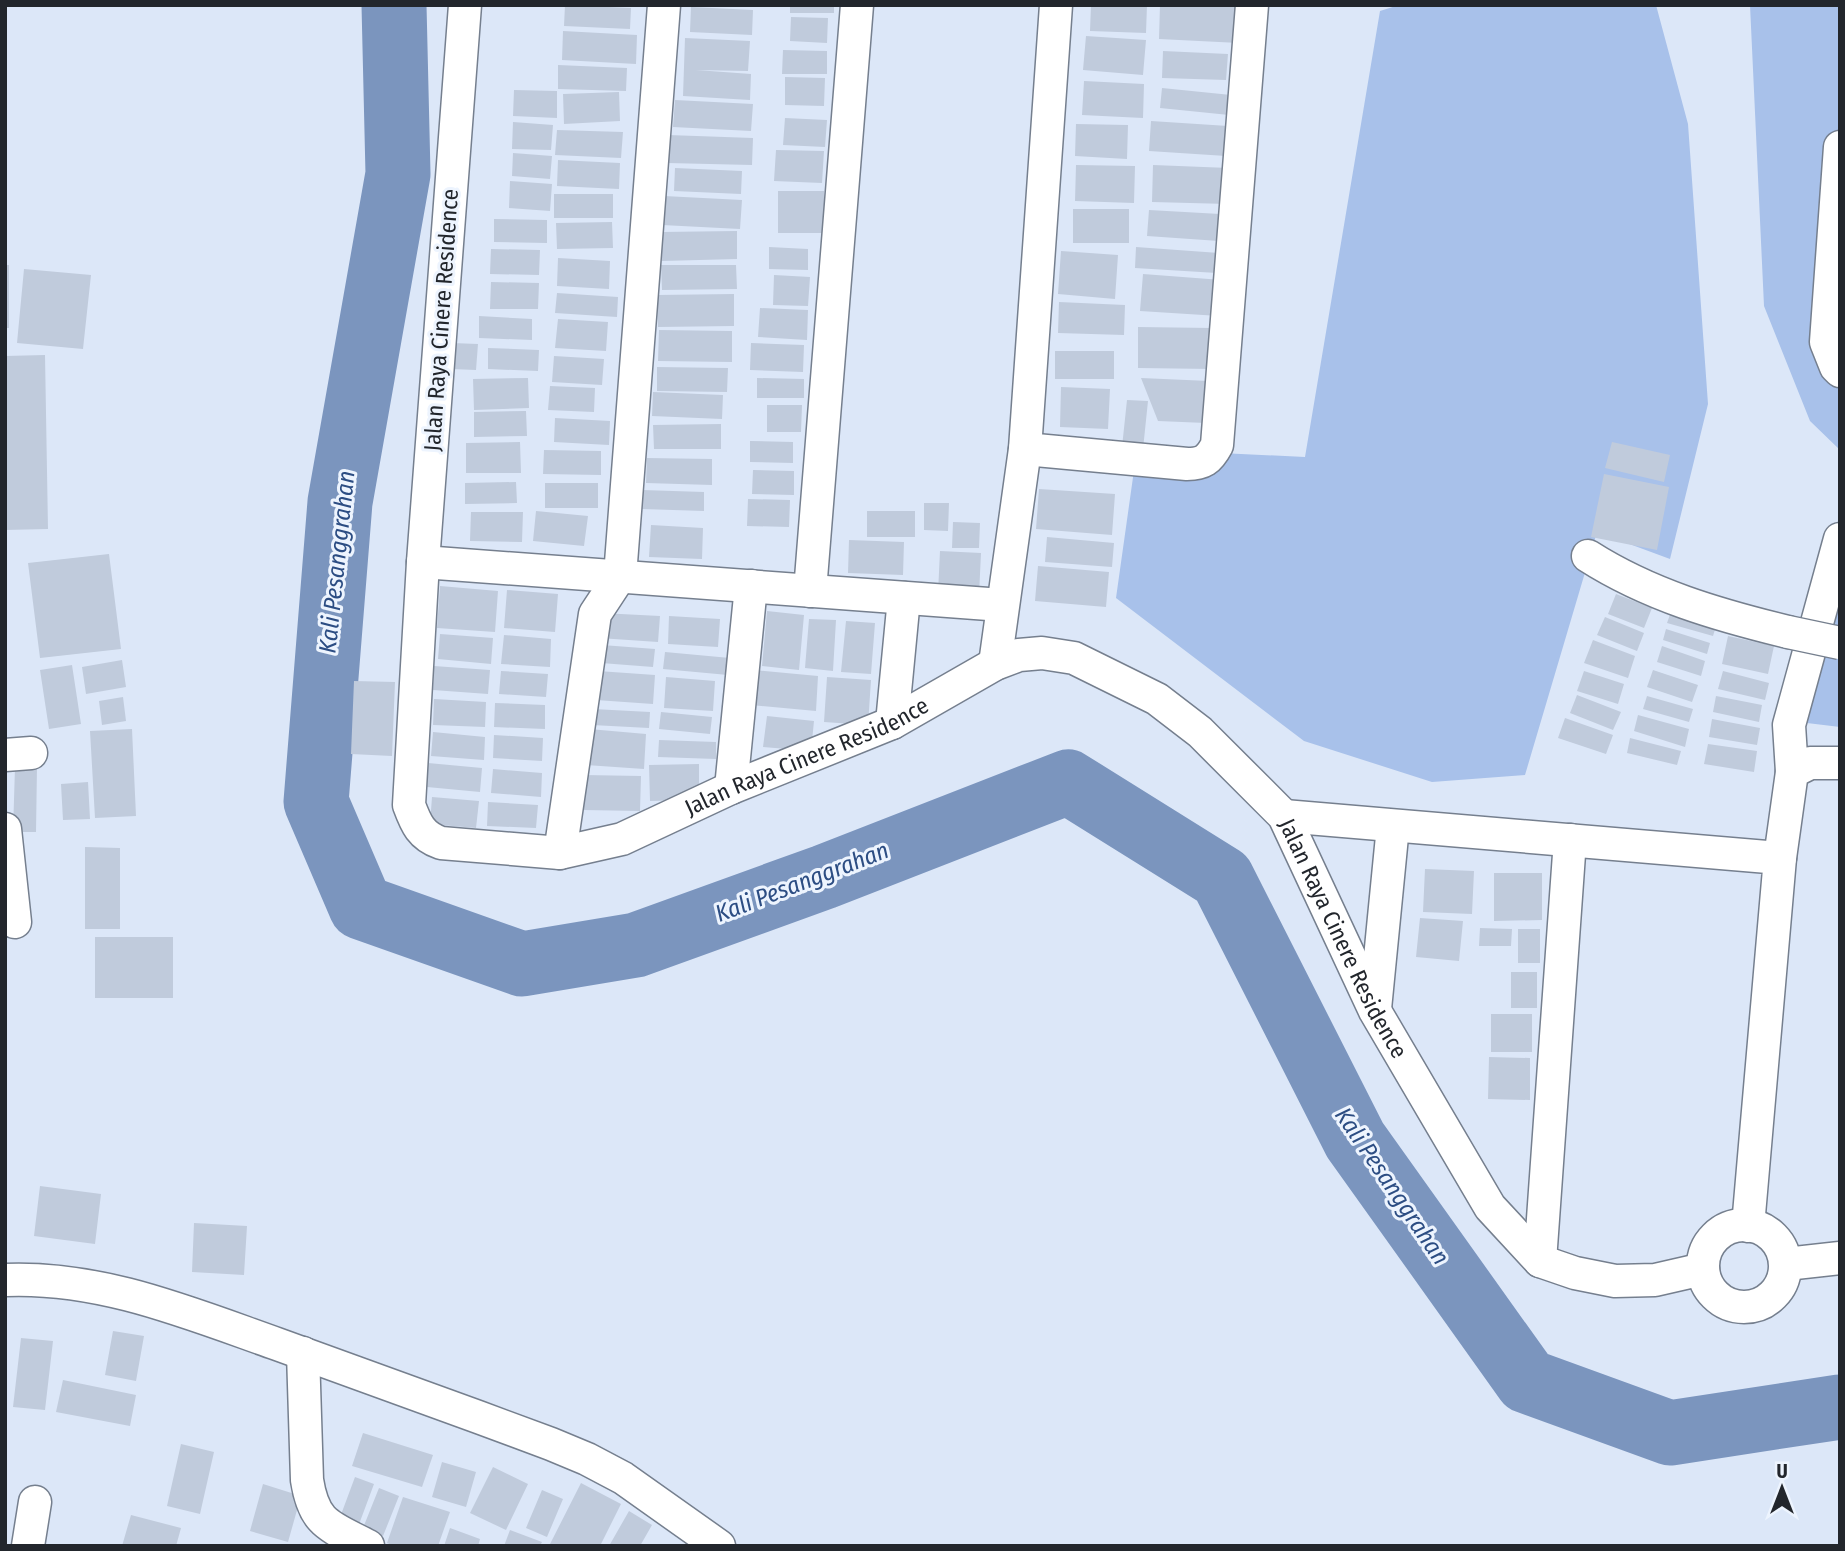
<svg xmlns="http://www.w3.org/2000/svg" width="1845" height="1551" viewBox="0 0 1845 1551" font-family="'Fira Sans Condensed',sans-serif">
<style>
.green{fill:#a8c1ea}
.lines{fill:none;stroke-linecap:round;stroke-linejoin:round}
.river{stroke:#7b95be;stroke-width:65}
.building{fill:#c0cbdc}
.street-casing{stroke:#757f8e;stroke-width:35}
.street{stroke:#fff;stroke-width:32}
.street-bridge-casing{stroke:#757f8e;stroke-width:35;stroke-linecap:butt}
.street-bridge{stroke:#fff;stroke-width:32}
.labels{text-anchor:middle;stroke-width:6;stroke-linejoin:round;paint-order:stroke}
.street-label{font-size:23px;fill:#22262c;stroke:#edf4fe}
.water-label{font-size:24px;font-style:italic;fill:#2c4d83;stroke:#edf4fe}
</style>
<rect width="100%" height="100%" fill="#dce7f8"/>
<path class="green" d="M1399,5h257l32,119 20,280 -38,155 -73,-27 -72,243 -93,7 -128,-41 -188,-143 21,-149 168,8 75,-446z
M1750,5h90v445l-30,-29 -46,-115z
M1840,602v125l-33,-4z"/>
<g class="lines">
<path class="river" d="M394,5l4,169 -58,328 -24,300 45,105 161,57 114,-19 188,-68 244,-95 154,96 133,262 172,241 143,52 170,-26"/>
</g>
<path class="building" d="M565,5l66,3 -1,21 -66,-3z
M790,5h44v8h-44z
M1091,5h56l-1,28 -56,-2z
M1160,5h80l-1,38 -80,-4z
M691,7l62,3 -1,25 -62,-3z
M791,17l37,1 -1,25 -37,-2z
M563,31l74,4 -1,29 -74,-4z
M1086,36l60,4 -3,35 -60,-5z
M685,38l65,3 -2,30 -52,-1 55,4 -1,26 -67,-4z
M783,50l44,1v23h-45z
M1163,51l65,3 -2,26 -64,-2z
M558,65l69,3 -1,23 -68,-2z
M785,77l40,1 -1,28 -39,-1z
M1084,81l60,3 -1,34 -61,-3z
M1162,88l79,8 -2,20 -79,-8z
M514,90l43,1v27l-44,-2z
M619,92l1,29 -56,3 -1,-30z
M675,100l78,4 -2,27 -78,-4z
M785,118l42,2 -2,27 -42,-2z
M1151,121l77,5 -2,30 -77,-5z
M513,122l40,3 -2,25 -39,-1z
M1076,124l52,1 -1,34 -52,-3z
M557,130l66,2 -2,26 -66,-3z
M668,135l85,3 -1,27 -85,-2z
M776,150l48,1 -2,32 -48,-2z
M513,153l39,3 -2,23 -38,-3z
M558,160l62,3 -1,26 -62,-3z
M1076,165l59,1 -1,37 -59,-2z
M1153,165l76,3 -1,36 -76,-2z
M675,168l67,3 -1,23 -67,-3z
M510,181l42,3 -2,27 -41,-3z
M778,191h46v42h-46z
M554,194h59v24h-59z
M664,196l78,4 -2,29 -78,-4z
M1073,209h56v34h-56z
M1149,210l71,4 -1,27 -72,-5z
M494,219l53,1v23l-53,-1z
M612,222l1,26 -56,1 -1,-26z
M737,231v28l-75,2 -1,-29z
M769,247l39,2v21l-39,-1z
M1136,247l83,6 -2,20 -82,-5z
M491,249l49,1 -1,25 -49,-1z
M1061,251l57,4 -3,44 -57,-5z
M558,258l52,3 -1,28 -52,-3z
M5,265h4v63h-4z
M661,265h75l1,24 -75,1z
M24,269l67,6 -8,74 -66,-6z
M1143,274l79,6 -3,36 -79,-5z
M774,275l36,2 -2,29 -35,-1z
M491,282l48,1 -1,26h-48z
M557,293l61,4 -1,20 -62,-4z
M734,294v32l-76,1 -1,-32z
M1059,302l66,3 -1,30 -66,-2z
M760,308l48,2 -1,30 -49,-3z
M479,316l53,3v21l-53,-2z
M558,319l50,3 -2,29 -51,-3z
M1138,327l74,1v41l-74,-1z
M659,330l73,1v31l-74,-1z
M452,343l26,1 -2,26 -25,-1z
M751,343l53,2 -1,27 -53,-2z
M488,348l51,2 -1,21 -50,-2z
M1055,351h59v28h-59z
M45,355l3,174 -43,1v-174z
M554,356l50,3 -2,26 -50,-3z
M657,367l71,1 -1,24 -70,-1z
M528,378l1,30 -55,2 -1,-31z
M757,378l47,1v19h-47z
M1141,378l68,3 -3,42 -48,-2z
M550,386l45,2 -1,24 -46,-2z
M1061,387l49,2 -2,40 -48,-2z
M653,392l70,3 -1,24 -70,-3z
M1127,400l21,1 -5,48 -21,-2z
M767,405h35l-1,27h-34z
M526,411l1,25 -53,1v-25z
M555,418l55,3 -1,24 -55,-3z
M721,424v25h-67l-1,-24z
M750,441l43,1v21l-43,-1z
M520,442l1,31h-55v-30z
M1612,442l58,13 -6,27 -59,-14z
M544,450l57,1v24l-58,-1z
M647,458l65,1v26l-66,-2z
M753,470l41,1v24l-42,-1z
M1604,474l65,13 -12,63 -66,-13z
M516,482l1,21 -52,1v-21z
M545,483h53v25h-53z
M1039,489l76,5 -3,41 -76,-6z
M642,490l62,2v19l-62,-2z
M748,499l42,1 -1,27 -42,-1z
M924,503h25l-1,28 -24,-1z
M536,511l52,5 -4,30 -51,-5z
M867,511h48v26h-48z
M471,512h52l-1,30 -52,-1z
M953,522l27,1 -1,25h-27z
M651,525l52,3 -1,31 -53,-2z
M1047,537l67,6 -2,24 -67,-5z
M849,540l55,2 -1,33 -55,-2z
M940,551l41,2 -2,42 -41,-2z
M109,554l12,95 -81,9 -12,-95z
M1038,566l71,6 -3,35 -71,-6z
M440,586l58,5 -3,41 -58,-4z
M507,590l51,4 -3,38 -51,-4z
M1616,594l36,14 -8,20 -36,-14z
M1672,609l45,14 -4,13 -46,-13z
M767,611l37,4 -5,55 -37,-4z
M601,613l59,3 -2,26 -59,-4z
M669,616l51,3 -2,28 -50,-3z
M1605,617l39,16 -7,18 -40,-16z
M809,619l27,1 -3,51 -28,-3z
M846,621l29,2 -4,51 -30,-2z
M1666,629l44,14 -3,11 -44,-14z
M440,634l53,4 -2,26 -53,-5z
M504,635l47,4 -1,28 -49,-3z
M1728,636l46,10 -6,28 -46,-10z
M1593,640l42,16 -7,22 -44,-15z
M602,645l53,4 -2,18 -52,-4z
M1662,646l43,15 -4,15 -44,-14z
M665,652l65,6 -2,17 -65,-6z
M122,660l4,27 -40,7 -4,-27z
M72,665l9,59 -32,5 -9,-59z
M434,666l56,4 -2,24 -55,-4z
M754,670l64,6 -2,35 -65,-6z
M1653,670l45,15 -6,17 -45,-15z
M501,671l47,3 -2,23 -47,-3z
M598,671l57,4 -2,29 -57,-4z
M1584,671l40,13 -6,20 -41,-13z
M1723,671l46,12 -4,17 -47,-11z
M666,677l49,4 -2,30 -49,-3z
M827,677l44,3 -3,45 -44,-3z
M354,681l41,1 -3,74 -41,-2z
M1577,695l44,17 -8,18 -43,-17z
M1647,696l46,13 -4,13 -46,-13z
M1716,696l46,9 -3,17 -46,-10z
M123,697l3,24 -24,4 -3,-24z
M434,699l52,3 -1,25 -52,-2z
M495,703l50,2v24l-51,-2z
M593,709l57,3 -1,16 -57,-3z
M661,712l51,5 -2,17 -51,-5z
M1638,715l51,14 -4,18 -51,-16z
M767,716l47,5 -3,30 -48,-4z
M1565,718l48,17 -7,19 -48,-16z
M1712,719l48,9 -3,17 -48,-8z
M132,729l4,87 -41,2 -5,-87z
M589,729l57,5 -2,35 -58,-4z
M433,732l52,5 -1,23 -53,-4z
M494,735l49,3 -1,23 -49,-3z
M1630,738l51,13 -4,14 -50,-12z
M659,740l57,2v17l-58,-2z
M1708,744l49,7 -3,21 -50,-8z
M428,763l54,5 -2,24 -53,-5z
M699,764v36l-49,1 -1,-36z
M15,767h22l-1,65h-23z
M493,769l49,4 -1,24 -50,-4z
M584,775l57,1 -1,35 -57,-1z
M88,782l2,37 -27,1 -2,-36z
M432,797l47,4 -3,27 -46,-4z
M488,802l50,3 -2,23 -49,-2z
M85,847l35,1v81h-35z
M1425,869l49,2 -2,43 -49,-2z
M1494,873h48v47l-48,1z
M1420,918l43,3 -4,40 -43,-4z
M1480,928l32,1 -1,17h-32z
M1518,929h22v34h-22z
M95,937h78v61h-78z
M1511,972h26v36h-26z
M1491,1014h41v38h-41z
M1489,1057l41,1v42l-42,-1z
M40,1186l61,8 -6,50 -61,-8z
M194,1223l53,3 -3,49 -52,-3z
M113,1331l31,5 -8,45 -31,-6z
M21,1338l32,3 -8,69 -32,-3z
M63,1380l73,15 -6,31 -74,-14z
M363,1433l70,22 -11,32 -70,-21z
M181,1444l33,8 -14,62 -33,-8z
M442,1462l34,10 -10,35 -34,-10z
M493,1467l35,17 -22,46 -36,-17z
M355,1477l19,7 -16,43 -19,-7z
M581,1483l40,21 -21,42h-51z
M263,1484l38,12 -13,46 -38,-11z
M379,1488l20,8 -16,40 -20,-8z
M542,1490l21,9 -16,38 -21,-9z
M403,1497l47,15 -12,34h-43l-8,-3z
M629,1511l23,14 -12,21h-31z
M131,1515l50,13 -5,18h-54z
M450,1528l30,11 -2,7h-34z
M510,1530l32,12 -2,4h-36z"/>
<g class="lines">
<g class="street-casing">
<g id="street">
<path id="s1" d="M465,5l-42,557 -14,243c7,19 12,31 32,38l119,10 62,-14 109,-51 161,-65 103,-59 24,-9 23,-2 32,5 83,41 43,33 84,84 91,195 115,196 50,54 35,12 40,8 40,-1 48,-11"/>
<path d="M1840,147l-14,195 10,25 4,4"/>
<path d="M1025,449l162,15c16,0 22,-4 30,-19l35,-440"/>
<path d="M1588,556c61,39 130,59 200,76"/>
<path d="M423,562l579,43"/>
<path d="M810,591l47,-586"/>
<path d="M995,664l30,-215 31,-444"/>
<path d="M892,723l12,-125"/>
<path d="M5,755l26,-2"/>
<path d="M1792,772l-3,-47 51,-186"/>
<path d="M731,788l20,-202"/>
<path d="M1284,816l496,42 -32,368"/>
<path d="M5,829l10,93"/>
<path d="M560,853l35,-239 25,-38 44,-571"/>
<path d="M1780,858l12,-86 18,-9h30"/>
<path d="M1375,1009l18,-183"/>
<circle cx="1744" cy="1266" r="41"/>
<path d="M1540,1261l30,-421"/>
<path d="M1786,1264l54,-6"/>
<path d="M5,1280c96,-4 184,33 272,64 92,33 183,66 274,100l36,15 36,19 96,68"/>
<path d="M303,1353l4,127c7,45 23,46 61,66"/>
<path d="M28,1546l7,-44"/>
</g>
</g>
<use href="#street" class="street"/>
<g class="street-bridge-casing">
<path id="street-bridge" d="M1788,632l52,11"/>
</g>
<use href="#street-bridge" class="street-bridge"/>
</g>
<g class="labels">
<g class="street-label">
<text transform="translate(441 320) rotate(-86)" y="8">Jalan Raya Cinere Residence</text>
<text dy="8" stroke="none"><textPath href="#s1" startOffset="1239">Jalan Raya Cinere Residence</textPath></text>
<text dy="8" stroke="none"><textPath href="#s1" startOffset="1932">Jalan Raya Cinere Residence</textPath></text>
</g>
<g class="water-label">
<text transform="translate(337 562) rotate(-84)" y="8">Kali Pesanggrahan</text>
<text transform="translate(802 882) rotate(-21)" y="8">Kali Pesanggrahan</text>
<text transform="translate(1392 1186) rotate(56)" y="8">Kali Pesanggrahan</text>
</g>
</g>
<rect width="1845" height="1551" fill="none" stroke="#22262c" stroke-width="14"/>
<g transform="translate(1782 1488)" stroke="#edf4fe" stroke-width="5" paint-order="stroke">
<path d="M0-5L12 26L0 18L-12 26Z" fill="#22262c"/>
<text y="-10" font-size="19" font-weight="bold" text-anchor="middle" fill="#22262c">U</text>
</g>
</svg>
